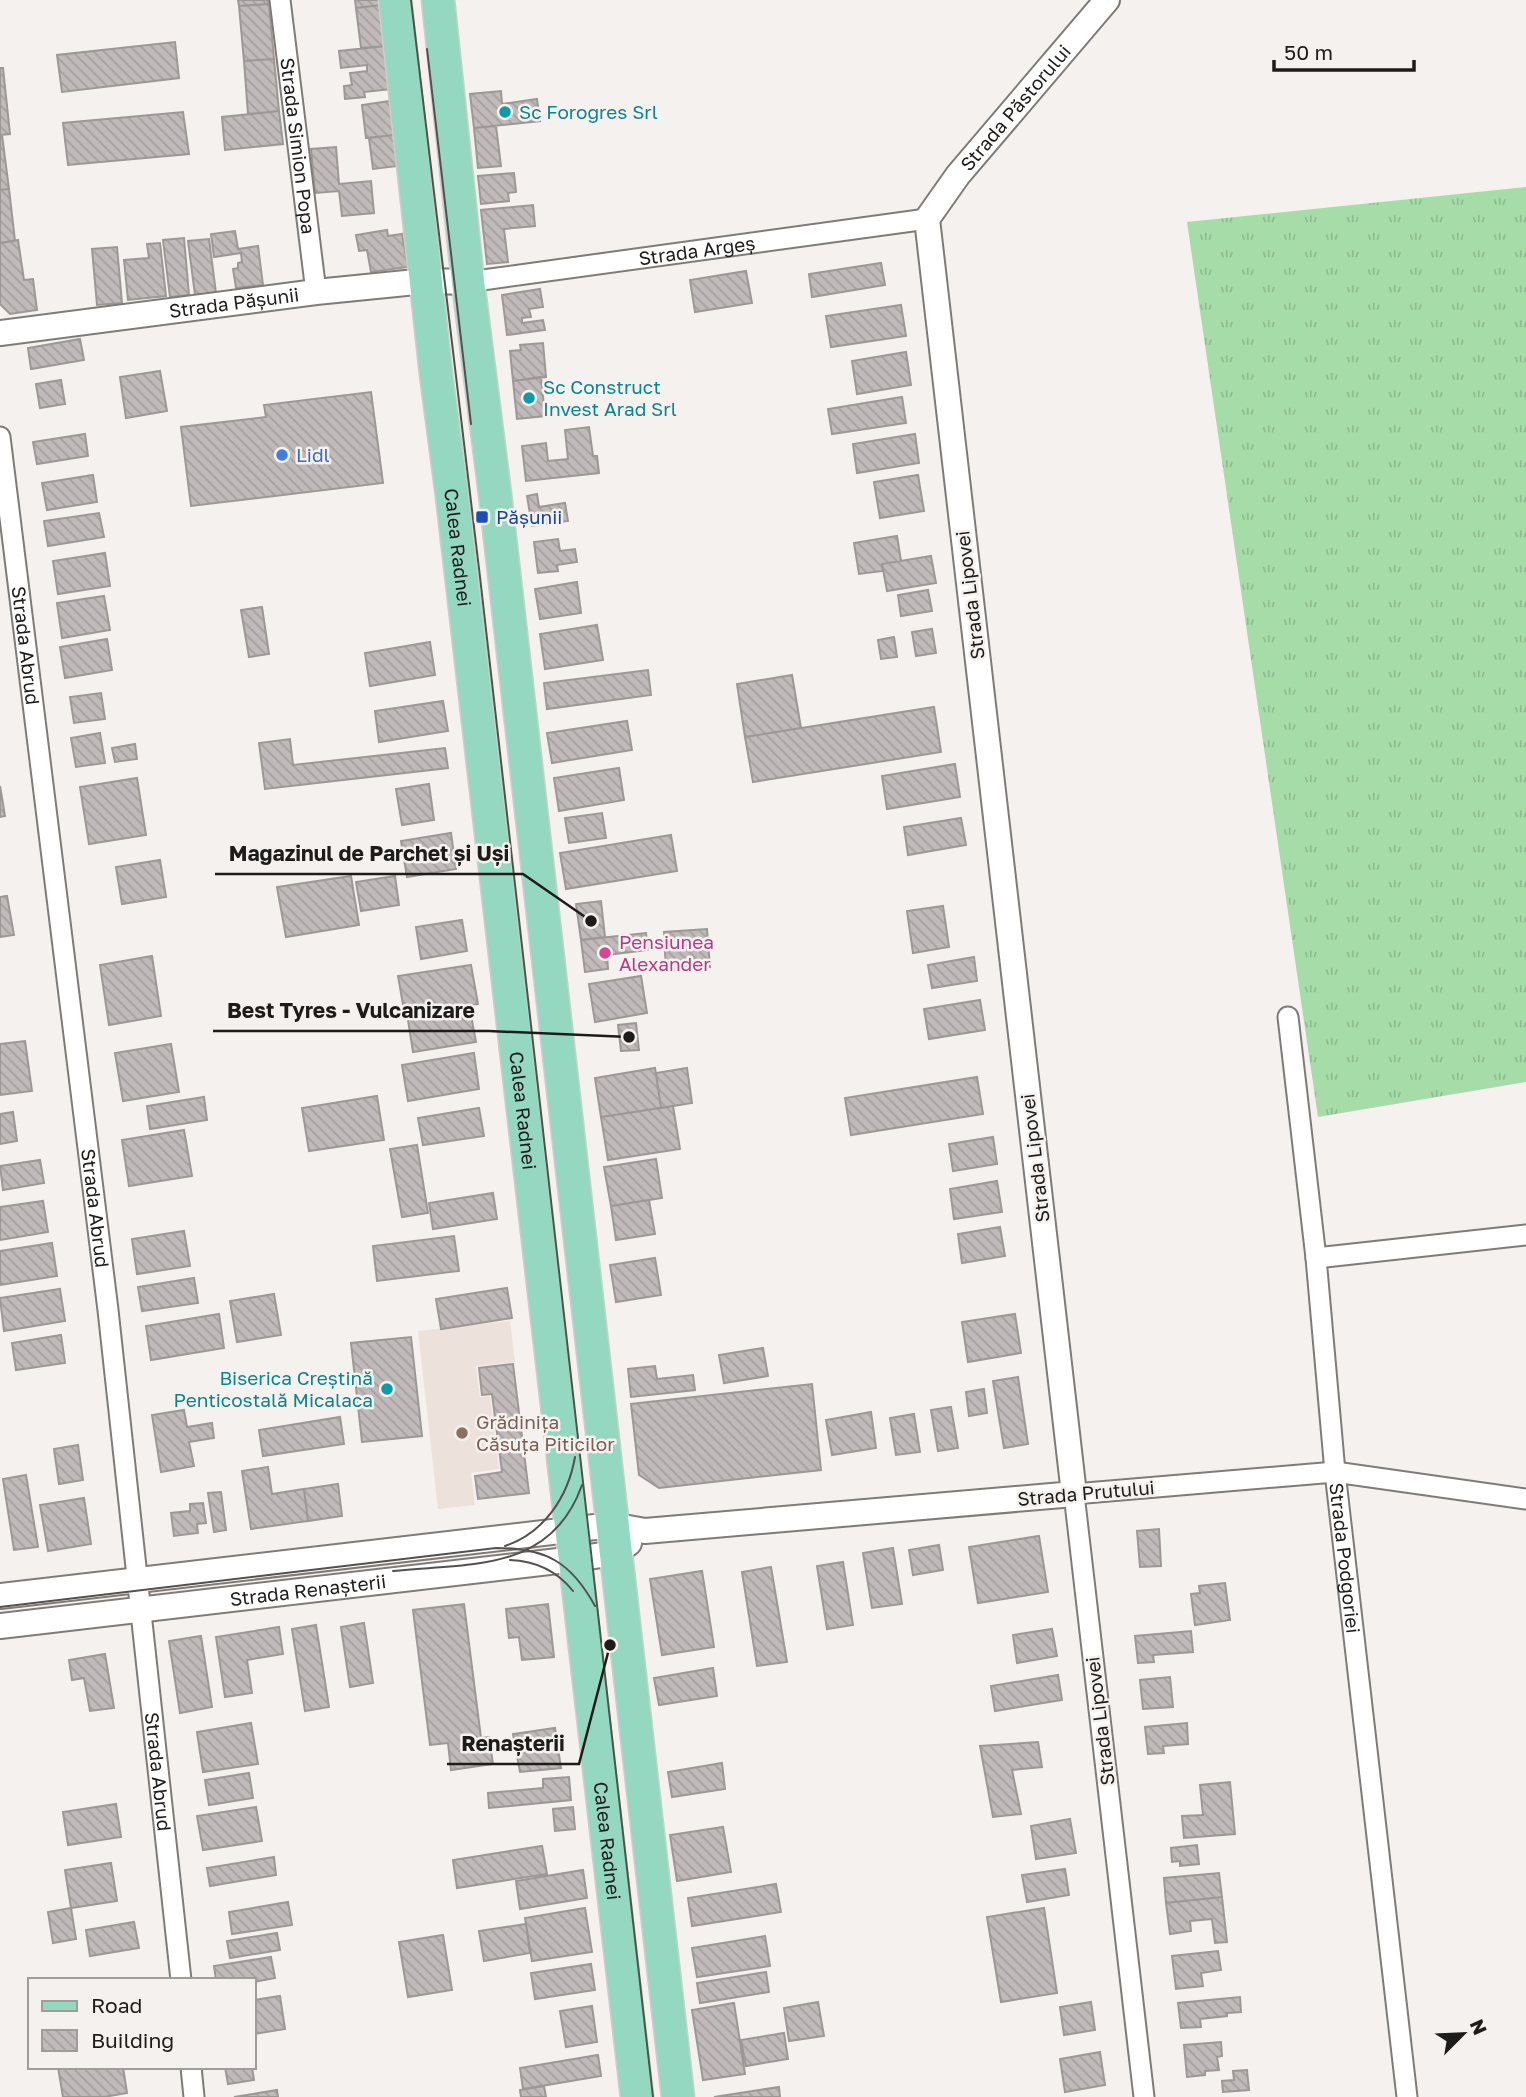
<svg xmlns="http://www.w3.org/2000/svg" width="1526" height="2097" viewBox="0 0 1526 2097" font-family="'Golos Text',sans-serif">
<style>
.built{fill:#ede1db}
.grass{fill:url(#grass-tufts)}
.building{fill:url(#building-back-hatch);stroke:#9c9896;stroke-width:2}
.lines{fill:none;stroke-linecap:round;stroke-linejoin:round}
.minor-casing{stroke:#7f7b79;stroke-width:23}
.tertiary-casing{stroke:#7f7b79;stroke-width:28}
.primary-casing{stroke:#cecdcd;stroke-width:35}
.minor{stroke:#fff;stroke-width:19}
.tertiary{stroke:#fff;stroke-width:24}
.primary{stroke:#94d8c1;stroke-width:32}
.tram{stroke:#53504f;stroke-width:2}
.culture-dot{fill:#0f9aa8;stroke:#f5f1ee;stroke-width:2.5}
.shop-dot{fill:#3f7fe0;stroke:#f5f1ee;stroke-width:2.5}
.transit-dot{fill:#1a4fb4;stroke:#f5f1ee;stroke-width:2.5}
.hotel-dot{fill:#d1479c;stroke:#f5f1ee;stroke-width:2.5}
.education-dot{fill:#8d6e63;stroke:#f5f1ee;stroke-width:2.5}
.labels{text-anchor:middle;stroke-width:5;stroke-linejoin:round;paint-order:stroke}
.street-label{font-size:19px;fill:#1e1c1b;stroke:#f5f1ee}
.culture-label{font-size:19px;fill:#0d838f;stroke:#f5f1ee;text-anchor:start}
.shop-label{font-size:19px;fill:#366cbe;stroke:#f5f1ee;text-anchor:start}
.transit-label{font-size:19px;fill:#164399;stroke:#f5f1ee;text-anchor:start}
.hotel-label{font-size:19px;fill:#b23c85;stroke:#f5f1ee;text-anchor:start}
.education-label{font-size:19px;fill:#785e54;stroke:#f5f1ee;text-anchor:start}
.leader{fill:none;stroke:#1e1c1b;stroke-width:2.5}
.callout-dot{fill:#1e1c1b;stroke:#f5f1ee;stroke-width:2.5}
.callout-label{font-size:21px;text-anchor:middle;font-weight:bold;fill:#1e1c1b;stroke:#f5f1ee;stroke-width:5;stroke-linejoin:round;paint-order:stroke}
</style>
<defs>
<pattern id="grass-tufts" width="24" height="20" patternUnits="userSpaceOnUse" patternTransform="scale(1.75)"><rect width="24" height="20" fill="#a5dca8"/><path d="M3 7l-1-3M5 7V3M7 7l1-3M15 17l-1-3M17 17v-4M19 17l1-3" fill="none" stroke="#8ebc90"/></pattern>
<pattern id="building-back-hatch" width="6" height="6" patternUnits="userSpaceOnUse" patternTransform="scale(1.75)"><rect width="6" height="6" fill="#c0bbba"/><path d="M-1 5l2 2M0 0l6 6M5-1l2 2" fill="none" stroke="#a5a09f"/></pattern>
</defs>
<rect width="100%" height="100%" fill="#f5f1ee"/>
<path class="built" d="M510,1321l5,41 -39,4 4,31 10,-1 9,73 -28,4 4,32 -37,4 -20,-178z"/>
<path class="grass" d="M1526,187v895l-208,35 -131,-895z"/>
<path class="building" d="M238,0h30l1,4 -30,2z
M355,0h26v5l-25,3z
M269,4l5,55 -30,2 -5,-55z
M381,5l5,41 -25,2 -5,-40z
M175,42l4,36 -117,14 -5,-37z
M386,46l5,43 -27,3 1,5 -20,2 -1,-13 8,-1 -2,-12 17,-2v-6l-26,3 -2,-17z
M274,59l5,52 -31,3 -4,-53z
M0,68h3l7,66 -10,1z
M501,91l1,13 35,-5 3,22 -66,7 -4,-34z
M390,101l4,34 -28,3 -4,-33z
M279,111l4,33 -58,6 -3,-33z
M183,112l6,42 -121,11 -5,-42z
M496,126l5,40 -23,2 -4,-40z
M0,135h2l7,54 -9,1z
M394,135l4,31 -25,3 -4,-31z
M336,147l3,37 32,-3 3,32 -32,3 -3,-25 -24,2 -4,-44z
M514,173l2,19 -8,1 1,8 -28,3 -3,-28z
M9,189l6,52 -15,2v-53z
M533,205l2,21 -31,3 4,33 -21,2 -6,-54z
M387,230l1,6 14,-2 6,33 -37,5 -4,-22 -8,1 -3,-16z
M235,231l3,18 20,-3 5,39 -27,3 -3,-19 5,-1v-5l4,-1 -1,-9 -27,4 -3,-23z
M184,238l5,57 -19,2 -7,-57z
M209,239l7,54 -21,2 -7,-54z
M18,240l6,40 9,-1 4,31 -27,4 -10,-10v-61z
M160,243l6,53 -38,4 -4,-40 25,-2 -2,-14z
M117,247l5,56 -25,2 -5,-56z
M881,263l4,22 -73,12 -3,-23z
M746,271l6,32 -57,9 -5,-32z
M540,289l3,18 -14,2 2,8 -9,1v5l21,-3 2,10 -38,5 -5,-40z
M901,305l5,31 -75,11 -5,-31z
M80,339l4,21 -53,9 -3,-21z
M543,343l3,34 -33,4 -3,-30 11,-1 -1,-5z
M906,352l5,33 -54,9 -5,-33z
M160,371l7,40 -41,7 -6,-41z
M541,377l4,39 -28,3 -4,-38z
M61,380l4,24 -25,4 -4,-24z
M371,392l12,91 -192,23 -10,-79 85,-10 -2,-12z
M902,397l4,26 -74,11 -4,-25z
M589,427l4,29h4l2,17 -73,8 -4,-35 24,-3 2,18 20,-2 -3,-29z
M85,434l3,22 -51,8 -4,-22z
M915,434l4,29 -62,10 -4,-29z
M93,475l4,27 -50,8 -5,-27z
M918,475l6,36 -44,7 -6,-36z
M537,494l2,13 26,-4 3,18 -36,5 -5,-30z
M99,513l5,24 -56,9 -4,-25z
M897,536l4,25 -19,3 1,7 -24,3 -5,-31z
M558,539l2,12 15,-2 2,13 -20,3 1,6 -20,2 -4,-31z
M105,553l5,33 -52,8 -5,-33z
M931,556l5,27 -49,8 -5,-27z
M577,582l4,31 -41,6 -5,-30z
M928,590l4,21 -31,5 -3,-21z
M104,596l6,34 -48,8 -5,-35z
M262,607l7,47 -20,3 -8,-47z
M597,625l6,35 -58,9 -5,-35z
M932,629l4,24 -20,3 -4,-24z
M894,637l3,20 -16,2 -3,-19z
M107,639l5,31 -47,8 -5,-31z
M430,642l5,33 -65,11 -5,-33z
M648,670l3,25 -104,14 -3,-26z
M792,675l9,53 -56,9 -8,-53z
M101,693l4,26 -31,4 -4,-26z
M443,701l5,30 -69,11 -4,-31z
M934,707l7,45 -188,30 -8,-45z
M627,721l5,29 -80,13 -5,-30z
M100,733l5,30 -29,4 -5,-29z
M290,739l3,26 152,-17 3,20 -183,21 -6,-46z
M135,744l2,15 -22,3 -3,-14z
M955,764l5,33 -73,12 -5,-33z
M619,768l5,32 -65,11 -5,-33z
M137,778l9,57 -57,9 -9,-57z
M429,784l5,36 -32,5 -6,-36z
M0,786l5,30 -5,1z
M602,813l4,25 -37,5 -4,-25z
M961,818l5,27 -58,10 -4,-28z
M451,833l5,36 -49,8 -6,-36z
M671,835l6,36 -111,18 -6,-36z
M160,860l6,37 -44,7 -6,-37z
M351,876l8,49 -73,12 -9,-50z
M395,876l4,29 -38,6 -5,-29z
M7,896l7,39 -14,2v-40z
M601,901l4,36 -24,3 -5,-36z
M943,906l6,41 -36,6 -6,-42z
M462,920l5,31 -46,8 -5,-32z
M707,929l3,38 -44,4 -2,-39z
M646,933l2,17 -41,5 1,14 -23,3 -4,-32z
M152,956l9,60 -52,9 -9,-60z
M974,957l3,24 -45,7 -4,-23z
M471,965l7,39 -73,12 -7,-40z
M641,976l6,37 -52,9 -6,-38z
M980,1000l5,30 -56,9 -5,-30z
M470,1010l6,32 -63,10 -5,-32z
M636,1023l3,27 -18,1 -3,-26z
M25,1041l7,50 -32,4v-51z
M171,1044l8,48 -56,9 -8,-48z
M474,1053l5,36 -71,12 -6,-36z
M655,1068l6,40 -60,9 -6,-39z
M687,1068l5,35 -31,5 -5,-35z
M977,1077l6,37 -132,21 -6,-37z
M377,1096l7,44 -75,11 -7,-43z
M204,1097l3,23 -57,9 -3,-23z
M673,1106l7,43 -72,11 -7,-43z
M479,1108l5,28 -61,9 -5,-27z
M13,1112l4,29 -17,3v-30z
M184,1130l8,46 -63,10 -7,-46z
M993,1137l4,27 -44,7 -4,-27z
M417,1145l11,68 -26,4 -12,-68z
M656,1159l6,39 -51,8 -7,-39z
M40,1160l4,23 -41,7 -3,-24z
M997,1181l5,31 -48,7 -4,-30z
M493,1193l4,26 -64,10 -4,-26z
M649,1200l6,34 -39,6 -5,-34z
M43,1201l5,31 -48,8v-33z
M1000,1227l5,29 -43,7 -4,-29z
M184,1231l6,35 -53,8 -5,-35z
M454,1236l5,35 -82,10 -4,-35z
M52,1243l5,33 -57,9v-34z
M655,1258l6,37 -45,7 -6,-37z
M194,1278l4,25 -56,8 -4,-24z
M507,1288l5,30 -71,11 -5,-30z
M60,1289l5,32 -61,10 -4,-33z
M274,1294l7,41 -44,7 -7,-41z
M219,1314l5,34 -73,12 -5,-34z
M1015,1314l6,39 -53,9 -6,-40z
M61,1335l4,28 -49,7 -4,-27z
M411,1337l11,99 -60,6 -11,-99z
M763,1348l5,28 -44,7 -5,-28z
M513,1364l16,129 -51,6 -3,-23 27,-4 -10,-78 -10,1 -3,-27z
M655,1366l2,13 36,-4 2,15 -64,7 -3,-28z
M1018,1377l10,67 -24,4 -11,-67z
M812,1384l9,86 -162,18 -20,-13 -8,-71z
M984,1389l3,24 -18,3 -3,-24z
M951,1407l7,41 -20,3 -7,-41z
M184,1410l3,17 25,-4 2,15 -25,4 5,24 -33,6 -9,-57z
M871,1412l5,36 -44,7 -6,-35z
M914,1414l6,38 -24,3 -6,-37z
M340,1417l4,27 -81,12 -4,-26z
M78,1445l5,35 -24,4 -5,-35z
M268,1467l4,27 32,-5 4,32 -57,8 -9,-58z
M26,1475l12,72 -24,3 -11,-71z
M338,1484l4,32 -34,5 -4,-32z
M221,1492l5,38 -12,2 -6,-39z
M84,1498l7,46 -43,7 -8,-46z
M203,1503l3,20 -9,1 1,9 -24,3 -3,-23 19,-2v-7z
M1159,1529l2,37 -21,1 -3,-36z
M1039,1536l9,56 -70,11 -9,-56z
M939,1545l4,25 -30,5 -4,-25z
M893,1548l9,56 -30,4 -9,-55z
M843,1562l10,63 -26,4 -10,-63z
M771,1567l16,95 -30,4 -15,-94z
M702,1571l12,76 -52,8 -12,-76z
M1225,1583l5,37 -35,5 -4,-31 9,-1 -1,-7z
M464,1604l17,134 8,-1 4,27 -42,6 -3,-27 -18,2 -17,-135z
M548,1604l6,53 -32,3 -3,-23 -10,1 -3,-29z
M364,1623l9,60 -23,4 -9,-60z
M316,1625l13,82 -24,4 -13,-82z
M279,1627l4,27 -36,6 5,33 -27,4 -9,-60z
M1052,1629l5,27 -40,7 -4,-28z
M1191,1631l2,21 -40,3 1,7 -16,1 -3,-27z
M201,1636l11,71 -32,6 -11,-72z
M105,1654l9,54 -24,3 -6,-33 -12,2 -3,-20z
M713,1668l4,28 -58,9 -5,-27z
M1058,1675l4,25 -67,11 -4,-25z
M1170,1677l3,30 -30,2 -3,-29z
M251,1723l7,41 -55,8 -6,-40z
M1187,1723l1,21 -25,2 1,7 -16,1 -3,-27z
M555,1728l6,40 -41,4 -7,-38z
M1038,1742l4,25 -30,3 9,44 -28,3 -13,-71z
M722,1763l3,26 -53,8 -4,-25z
M249,1773l4,25 -44,7 -4,-25z
M569,1777l2,23 -82,8 -1,-15 55,-5v-9z
M1230,1782l5,52 -51,4 -2,-22 21,-1 -3,-30z
M116,1804l5,33 -53,8 -5,-33z
M256,1807l6,34 -59,9 -6,-34z
M573,1807l2,22 -20,2 -2,-22z
M1070,1819l6,34 -40,6 -5,-33z
M723,1827l8,45 -54,9 -7,-46z
M1197,1845l2,19 -19,2v-5l-8,1 -1,-14z
M542,1846l5,28 -90,14 -4,-28z
M274,1857l2,18 -66,11 -3,-18z
M111,1863l6,38 -46,7 -6,-38z
M1065,1869l4,26 -42,7 -5,-27z
M583,1870l4,28 -67,11 -4,-28z
M1219,1873l3,24 -56,6 -2,-25z
M776,1884l5,28 -89,14 -4,-28z
M1222,1897l5,45 -12,1 -3,-24 -22,2 1,10 -21,3 -4,-31z
M288,1902l4,23 -60,9 -3,-22z
M71,1908l5,31 -23,4 -5,-31z
M585,1908l7,44 -60,9 -7,-43z
M1044,1908l13,85 -56,9 -14,-85z
M134,1922l5,26 -49,8 -4,-26z
M526,1924l4,29 -46,8 -5,-30z
M277,1933l3,17 -50,8 -3,-17z
M443,1935l9,55 -44,7 -9,-55z
M765,1936l5,30 -73,11 -5,-29z
M1218,1951l3,19 -20,3 2,13 -27,3 -4,-33z
M271,1957l4,21 -21,4v-2h-38l-2,-14z
M591,1964l4,26 -60,9 -4,-26z
M766,1972l3,20 -69,11 -3,-20z
M280,1996l5,33 -31,5v-34z
M1240,1997l1,15 -14,1v3l-27,3 1,8 -20,1 -3,-25z
M818,2002l6,34 -35,5 -5,-33z
M1091,2002l4,28 -31,5 -4,-28z
M734,2003l11,71 -42,6 -11,-70z
M592,2006l5,36 -31,5 -6,-36z
M784,2033l4,26 -42,7 -5,-26z
M1221,2042l1,14 -5,1 2,13 -14,1v4l-18,2 -3,-32z
M1100,2052l5,33 -40,7 -5,-33z
M598,2055l3,21 -78,13 -3,-21z
M58,2067h65l4,26 -23,4h-41z
M225,2067h27l2,13 -26,4z
M1247,2070l2,20 -26,2 -1,-11 12,-1 -1,-9z
M544,2086l2,11h-25l-1,-7z
M779,2087l1,10h-66z
M277,2090l1,7h-44z"/>
<g class="lines">
<g class="minor-casing">
<g id="minor">
<path id="s1" d="M280,0l36,292"/>
<path id="s2" d="M468,282l459,-63"/>
<path id="s3" d="M0,437l108,873 73,670"/>
<path id="s4" d="M1288,1017l28,241 19,214 72,625"/>
<path d="M1316,1258l210,-23"/>
<path d="M191,2067l3,30"/>
<path d="M1144,2097l-70,-603 261,-22 191,27"/>
</g>
</g>
<g class="tertiary-casing">
<g id="tertiary">
<path id="s5" d="M0,333l316,-41 110,-11 42,1"/>
<path id="s6" d="M0,1596l612,-71 33,6 429,-37 -147,-1275 31,-44 149,-175"/>
<path id="s7" d="M0,1626l575,-67 40,-6 14,-10"/>
</g>
</g>
<g class="primary-casing">
<g id="primary">
<path id="s8" d="M395,0l41,374 16,122 185,1601"/>
<path d="M438,0l30,282 27,212 183,1603"/>
</g>
</g>
<use href="#minor" class="minor"/>
<use href="#tertiary" class="tertiary"/>
<use href="#primary" class="primary"/>
<path class="tram" d="M411,0l69,577 173,1520
M427,49l44,375
M505,1546c39,-13 63,-49 70,-89
M510,1560c27,1 47,11 63,31
M393,1571c76,-8 158,2 189,-86
M0,1607l496,-59c50,0 75,14 99,58"/>
</g>
<g class="culture-dot">
<circle cx="505" cy="112" r="7"/>
<circle cx="529" cy="398" r="7"/>
<circle cx="387" cy="1389" r="7"/>
</g>
<circle class="shop-dot" cx="282" cy="455" r="7"/>
<rect class="transit-dot" x="475" y="510" width="14" height="14" rx="3.5"/>
<circle class="hotel-dot" cx="605" cy="953" r="7"/>
<circle class="education-dot" cx="462" cy="1433" r="7"/>
<g class="labels">
<g class="street-label">
<text dy="7" stroke="none"><textPath href="#s6" startOffset="2506">Strada Păstorului</textPath></text>
<text dy="7" stroke="none"><textPath href="#s1" startOffset="147">Strada Simion Popa</textPath></text>
<text dy="7" stroke="none"><textPath href="#s2" startOffset="231">Strada Argeș</textPath></text>
<text dy="7" stroke="none"><textPath href="#s5" startOffset="236">Strada Pășunii</textPath></text>
<text dy="7" stroke="none"><textPath href="#s8" startOffset="551">Calea Radnei</textPath></text>
<text transform="translate(970 595) rotate(-97)" y="7">Strada Lipovei</text>
<text dy="7" stroke="none"><textPath href="#s3" startOffset="210">Strada Abrud</textPath></text>
<text dy="7" stroke="none"><textPath href="#s8" startOffset="1118">Calea Radnei</textPath></text>
<text transform="translate(1035 1158) rotate(-97)" y="7">Strada Lipovei</text>
<text dy="7" stroke="none"><textPath href="#s3" startOffset="777">Strada Abrud</textPath></text>
<text transform="translate(1086 1493) rotate(-5)" y="7">Strada Prutului</text>
<text dy="7" stroke="none"><textPath href="#s4" startOffset="544">Strada Podgoriei</textPath></text>
<text dy="7" stroke="none"><textPath href="#s7" startOffset="310">Strada Renașterii</textPath></text>
<text transform="translate(1100 1721) rotate(-97)" y="7">Strada Lipovei</text>
<text dy="7" stroke="none"><textPath href="#s3" startOffset="1344">Strada Abrud</textPath></text>
<text dy="7" stroke="none"><textPath href="#s8" startOffset="1853">Calea Radnei</textPath></text>
</g>
<g class="culture-label">
<text x="519" y="119">Sc Forogres Srl</text>
<text x="543" y="394">Sc Construct<tspan x="543" dy="22">Invest Arad Srl</tspan></text>
<text x="373" y="1385" text-anchor="end">Biserica Creștină<tspan x="373" dy="22">Penticostală Micalaca</tspan></text>
</g>
<g class="shop-label">
<text x="296" y="462">Lidl</text>
</g>
<g class="transit-label">
<text x="496" y="524">Pășunii</text>
</g>
<g class="hotel-label">
<text x="619" y="949">Pensiunea<tspan x="619" dy="22">Alexander</tspan></text>
</g>
<g class="education-label">
<text x="476" y="1429">Grădinița<tspan x="476" dy="22">Căsuța Piticilor</tspan></text>
</g>
</g>
<path class="leader" d="M591 921L523 874H215M629 1037L489 1031H213M610 1645L579 1764H447"/>
<g class="callout-dot">
<circle cx="591" cy="921" r="7"/>
<circle cx="629" cy="1037" r="7"/>
<circle cx="610" cy="1645" r="7"/>
</g>
<g class="callout-label">
<text x="369" y="861">Magazinul de Parchet și Uși</text>
<text x="351" y="1018">Best Tyres - Vulcanizare</text>
<text x="513" y="1751">Renașterii</text>
</g>
<rect x="28" y="1978" width="228" height="91" fill="#f5f1ee" stroke="#9f9c9a" stroke-width="2"/>
<rect x="42" y="2001" width="35" height="10" fill="#94d8c1" stroke="#9f9c9a" stroke-width="2"/>
<text x="91" y="2013" font-size="21" fill="#1e1c1b">Road</text>
<rect x="42" y="2030" width="35" height="21" fill="url(#building-back-hatch)" stroke="#9f9c9a" stroke-width="2"/>
<text x="91" y="2048" font-size="21" fill="#1e1c1b">Building</text>
<g transform="translate(1463 2034) rotate(66)" stroke="#f5f1ee" stroke-width="5" paint-order="stroke">
<path d="M0-5L12 26L0 18L-12 26Z" fill="#1e1c1b"/>
<text y="-10" font-size="19" font-weight="bold" text-anchor="middle" fill="#1e1c1b">N</text>
</g>
<path d="M1274 60v10h140v-10" fill="none" stroke="#1e1c1b" stroke-width="3.5"/>
<text x="1284" y="60" font-size="21" fill="#1e1c1b" stroke="#f5f1ee" stroke-width="5" paint-order="stroke">50 m</text>
</svg>
